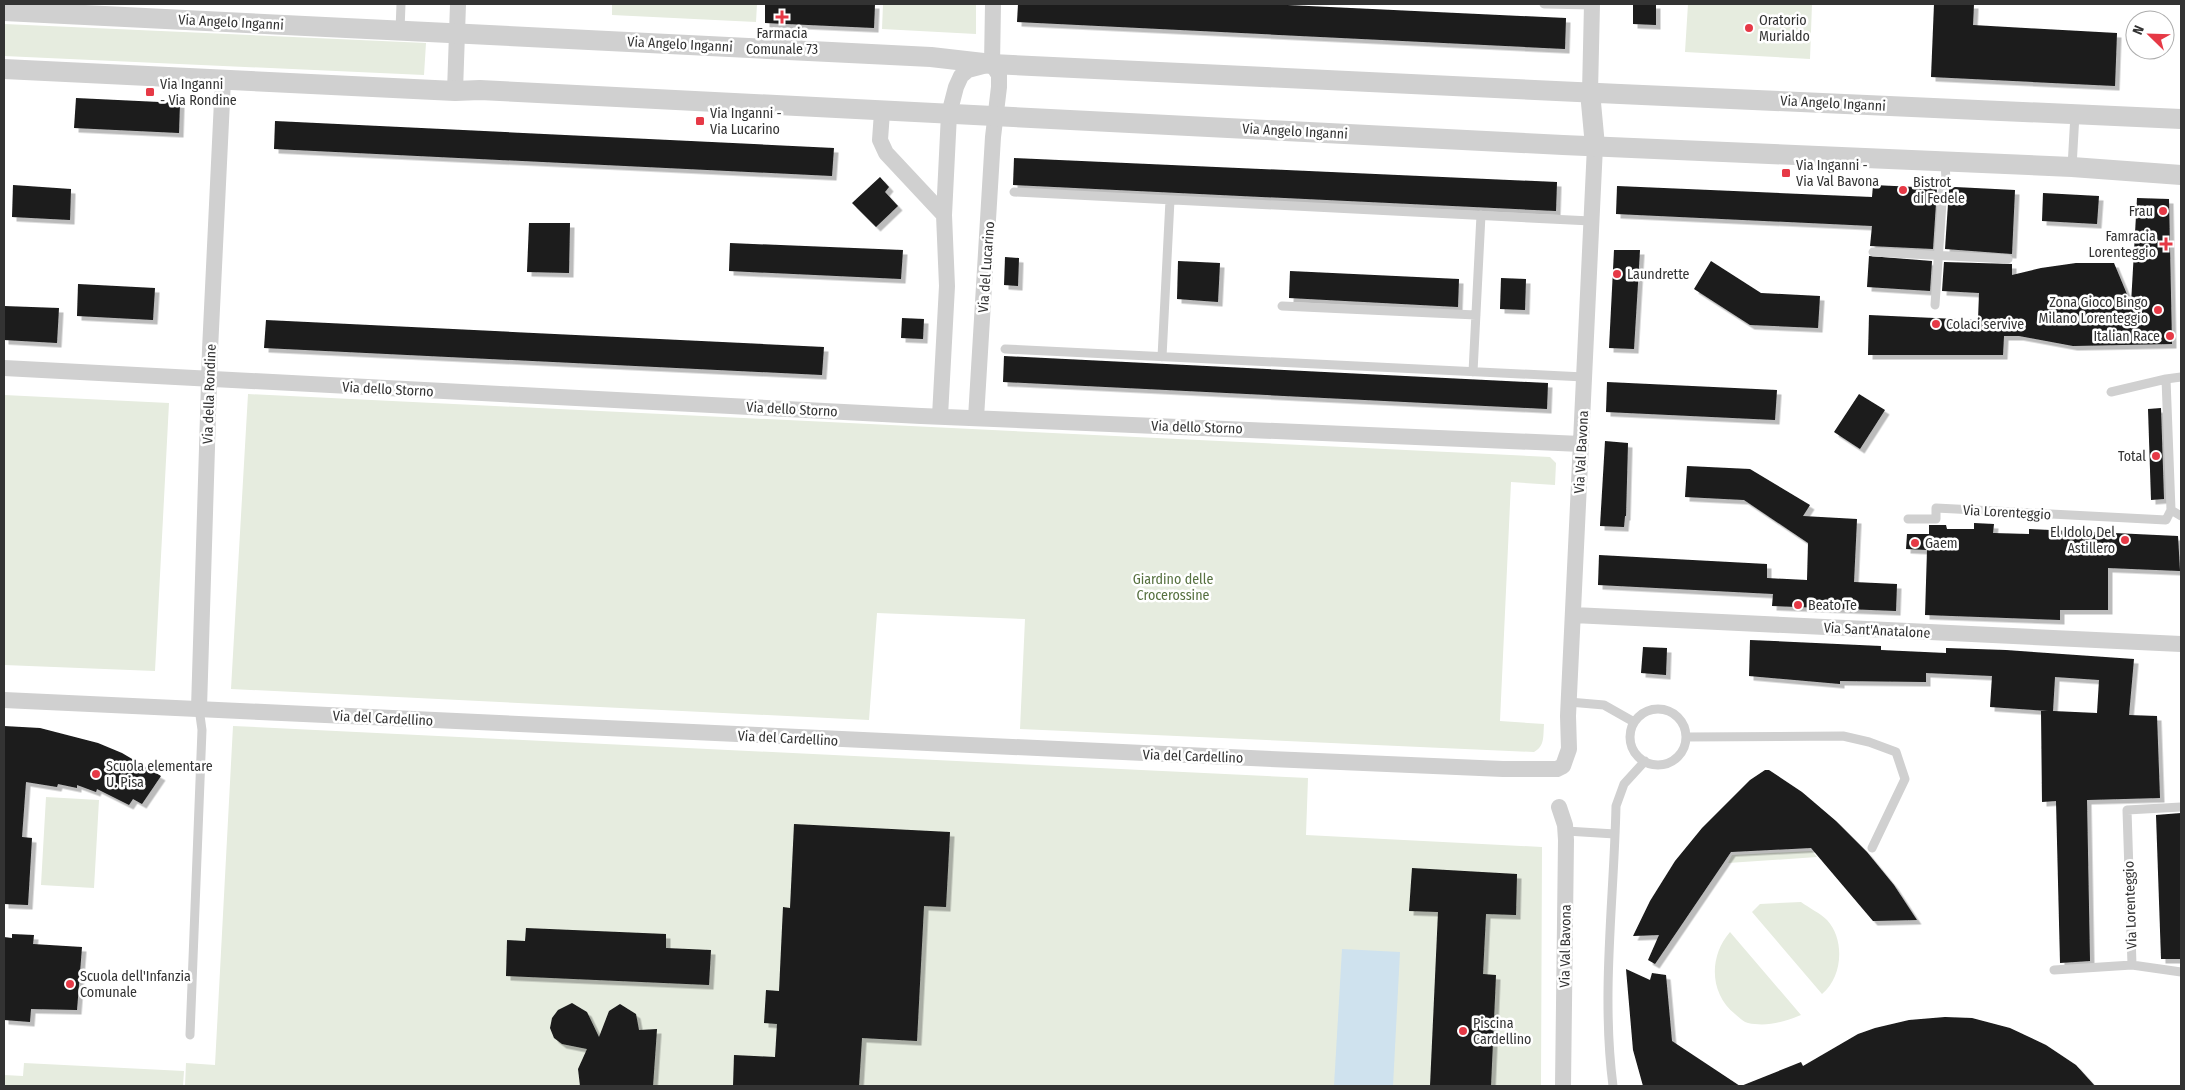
<svg xmlns="http://www.w3.org/2000/svg" width="2185" height="1090" viewBox="0 0 2185 1090" font-family="'Fira Sans Condensed',sans-serif">
<style>
.green{fill:#e6ecdf}
.water{fill:#cfe2ee}
.building{fill:#1a1a1a;fill-rule:evenodd;filter:url(#shadow)}
.lines{fill:none;stroke-linecap:round;stroke-linejoin:round}
.service{stroke:#d0d0d0;stroke-width:9}
.minor{stroke:#d0d0d0;stroke-width:16}
.tertiary{stroke:#d0d0d0;stroke-width:20}
.poi-dot{fill:#e63946;stroke:#fff;stroke-width:2}
.labels{text-anchor:middle;stroke-width:5;stroke-linejoin:round;paint-order:stroke}
.poi-label{font-size:14px;fill:#333;stroke:#fff;text-anchor:start}
.street-label{font-size:14px;fill:#333;stroke:#fff}
.park-label{font-size:14px;fill:#56703f;stroke:#fff}
</style>
<defs>
<filter id="shadow"><feDropShadow dx="4.5" dy="4.5" stdDeviation="0" flood-color="#0004"/></filter>
</defs>
<rect width="100%" height="100%" fill="#fff"/>
<path class="green" d="M612,4h145l-1,18 -144,-7z
M883,4h93v30l-94,-5z
M1688,4h124l-2,55 -125,-7z
M4,24l422,19 -2,32 -420,-19z
M248,394l1302,63 6,6 -1,22 -44,-3 -11,239 44,3c-1,12 1,22 -10,28l-514,-23 5,-110 -148,-6 -8,107 -638,-31z
M4,395l165,8 -14,268 -151,-6z
M233,726l1075,52 -2,57 236,12 -1,239h-1356l1,-23 29,2z
M46,797l53,3 -5,88 -53,-3z
M1812,851l5,6 -89,6 4,-8z
M1801,902c8,6 19,11 26,18 18,19 16,57 -5,74l-70,-82 8,-8z
M1730,932l71,83c-17,7 -34,12 -53,8 -5,-1 -9,-6 -13,-9 -26,-21 -26,-58 -5,-82z
M24,1063l160,8 -1,15h-179v-11l19,1z"/>
<path class="water" d="M1342,949l58,3 -7,134h-59z"/>
<path class="building" d="M765,4h110l-1,24 -109,-5z
M1018,4h248l300,14 -1,31 -548,-27z
M1633,4h23v21l-23,-1z
M1934,4h40l-1,21 144,8 -2,53 -184,-9z
M76,98l104,5 -1,30 -105,-5z
M275,121l559,27 -2,28 -558,-27z
M1014,158l543,24 -1,29 -543,-26z
M880,177l9,10 -4,5 13,14 -22,21 -24,-24z
M13,185l58,4 -1,31 -58,-3z
M1873,185l64,3 -4,61 -63,-3 2,-20 -256,-12 1,-28 255,11z
M1955,187l60,3 -3,64 -67,-5 4,-60z
M2043,193l56,3 -2,28 -55,-3z
M2137,198l32,1 3,145 -99,2 -54,-10h-15l-1,19h-135l1,-40 109,5 1,-27 -37,-2 2,-29 68,2v11l29,-7 35,-5h38l17,41z
M529,223h41l-1,50 -42,-1z
M730,243l173,7 -2,29 -172,-8z
M1614,250h26l-6,99 -25,-1z
M1869,256l63,5 -2,30 -63,-4z
M1005,257l14,1 -1,28 -14,-1z
M1178,261l42,2 -2,39 -41,-3z
M1711,261l50,32 59,3 -2,32 -68,-3 -56,-36z
M1290,271l169,8 -1,28 -169,-9z
M1501,278l25,1 -1,31 -25,-1z
M78,284l77,4 -2,32 -76,-4z
M4,306l55,2 -2,35 -53,-3z
M902,318l22,1 -1,20 -22,-1z
M266,320l558,27 -2,28 -558,-27z
M1004,356l544,27 -1,26 -544,-27z
M1607,382l170,8 -2,30 -169,-8z
M1859,394l26,16 -25,39 -26,-17z
M2161,408l3,91 -13,1 -3,-91z
M1605,441l23,2 -2,73h-1l-1,11 -24,-1z
M1687,466l63,3 60,36 -7,11 54,3 -3,63 43,2 -1,27 -124,-5 1,-12 -175,-9 1,-30 168,9v14l40,2 1,-37 -64,-43 -59,-3z
M1974,523l20,1 -1,9 36,1v-5l149,7 2,35 -72,-3v42h-48v10l-135,-5 2,-65 -21,-1 1,-15h22v-9h17l1,4h27z
M1750,640l131,6v4l65,3v-5l60,2 128,9 -5,56 28,1 3,82 -73,2 3,161 -30,2 -4,-162 -14,1 -1,-91h7l-58,-4 2,-31 -66,-3v9l-86,-1v3l-91,-8zM2055,677l44,3 -2,33 -44,-2z
M1643,647l24,1 -1,27 -25,-2z
M4,726l36,2 58,15 24,10 39,23 -19,28 -9,-5 -4,6 -32,-16 -1,3 -19,-7v3l-19,-4 -1,3 -31,-5 -4,55 10,1 -4,67 -24,-1z
M1765,770h4l33,22 34,29 31,31 27,33 23,35 -44,1 -62,-73 -80,4 -76,112 -7,-4 11,-25 -26,1 17,-35 25,-40 27,-33 48,-48z
M2181,813v146h-20l-5,-144z
M794,824l156,8 -4,75 -22,-1 -7,135 -55,-3 -3,48h-126l1,-31 41,2 2,-33 -13,-1 2,-33 13,1 4,-84 7,1z
M1412,868l105,6 -1,41 -30,-1 -3,60 13,1 -5,111h-61l8,-174 -29,-1z
M526,928l140,6v14l45,2 -2,35 -203,-9 1,-36 18,1z
M12,934l22,1 -1,9 49,3 -5,63 -46,-1 -1,13 -26,-2v-83l8,1z
M1626,969l24,11 2,-7 14,2 6,66 68,45h-97l-10,-36z
M572,1003l15,9 12,25 10,-26 11,-7 16,10 3,16 18,-1 -4,57h-73l-2,-17 9,-20 -25,-5 -8,-6 -4,-10 2,-10 6,-8z
M1945,1017l27,1 38,10 36,17 30,20 19,21h-354l60,-24 2,4 55,-32 17,-6 34,-8z"/>
<g class="lines">
<path class="service" d="M1544,4l48,1
M400,30l1,-26
M2072,167l3,-53
M1014,192l577,29
M1873,252l135,7
M1935,305l8,-117 3,-8 -1,-17
M1282,306l194,9
M1005,349l579,28
M1162,357l8,-157
M1473,372l8,-157
M2181,377l-15,2 5,131 10,6
M2111,392l55,-13
M1908,519h28v-11l230,12 5,-10
M1569,702l35,3 30,17
M1630 737a28 28 0 1 1 56 0a28 28 0 1 1-56 0Z
M1686,737l157,-1 26,6 27,10 9,27 -33,69
M1566,831l49,3
M2132,965l-5,-155 54,-3
M2054,970l78,-5 49,7
M190,1035l12,-305 -3,-22
M1613,1086c-12,-92 1,-187 3,-280l8,-22 21,-23"/>
<path class="minor" d="M992,64l1,-60
M455,91l3,-87
M1590,92l2,-88
M882,112l-2,28 6,13 58,62
M4,368l917,48 660,28
M940,416l7,-130 -3,-71 5,-101 7,-27 5,-11 7,-6 19,-5
M976,418l17,-281 6,-50v-12l-7,-11
M1573,615l608,29
M4,700c499,23 999,48 1499,69h54l6,-3 6,-17 -1,-33 27,-570
M199,708l11,-358 13,-270
M1559,807l6,18 1,15 -3,246"/>
<path class="tertiary" d="M4,11l927,46 61,7 628,30 561,25
M4,69l451,22 25,-1 1083,55 509,22 109,8
M1590,92l5,54"/>
</g>
<g class="poi-dot">
<path d="M779.5 9.5h5v5h5v5h-5v5h-5v-5h-5v-5h5z"/>
<circle cx="1749" cy="28" r="5"/>
<rect x="145" y="87" width="10" height="10" rx="2.5"/>
<rect x="695" y="116" width="10" height="10" rx="2.5"/>
<rect x="1781" y="168" width="10" height="10" rx="2.5"/>
<circle cx="1903" cy="190" r="5"/>
<circle cx="2163" cy="211" r="5"/>
<path d="M2163.5 236.5h5v5h5v5h-5v5h-5v-5h-5v-5h5z"/>
<circle cx="1617" cy="274" r="5"/>
<circle cx="2158" cy="310" r="5"/>
<circle cx="1936" cy="324" r="5"/>
<circle cx="2170" cy="336" r="5"/>
<circle cx="2156" cy="456" r="5"/>
<circle cx="2125" cy="540" r="5"/>
<circle cx="1915" cy="543" r="5"/>
<circle cx="1798" cy="605" r="5"/>
<circle cx="96" cy="774" r="5"/>
<circle cx="70" cy="984" r="5"/>
<circle cx="1463" cy="1031" r="5"/>
</g>
<g class="labels">
<g class="poi-label">
<text x="1759" y="25">Oratorio<tspan x="1759" dy="16">Murialdo</tspan></text>
<text x="782" y="38" text-anchor="middle">Farmacia<tspan x="782" dy="16">Comunale 73</tspan></text>
<text x="160" y="89">Via Inganni<tspan x="160" dy="16">- Via Rondine</tspan></text>
<text x="710" y="118">Via Inganni -<tspan x="710" dy="16">Via Lucarino</tspan></text>
<text x="1796" y="170">Via Inganni -<tspan x="1796" dy="16">Via Val Bavona</tspan></text>
<text x="1913" y="187">Bistrot<tspan x="1913" dy="16">di Fedele</tspan></text>
<text x="2153" y="216" text-anchor="end">Frau</text>
<text x="2156" y="241" text-anchor="end">Famracia<tspan x="2156" dy="16">Lorenteggio</tspan></text>
<text x="1627" y="279">Laundrette</text>
<text x="2148" y="307" text-anchor="end">Zona Gioco Bingo<tspan x="2148" dy="16">Milano Lorenteggio</tspan></text>
<text x="1946" y="329">Colaci servive</text>
<text x="2160" y="341" text-anchor="end">Italian Race</text>
<text x="2146" y="461" text-anchor="end">Total</text>
<text x="2115" y="537" text-anchor="end">El Idolo Del<tspan x="2115" dy="16">Astillero</tspan></text>
<text x="1925" y="548">Gaem</text>
<text x="1808" y="610">Beato Te</text>
<text x="106" y="771">Scuola elementare<tspan x="106" dy="16">U. Pisa</tspan></text>
<text x="80" y="981">Scuola dell'Infanzia<tspan x="80" dy="16">Comunale</tspan></text>
<text x="1473" y="1028">Piscina<tspan x="1473" dy="16">Cardellino</tspan></text>
</g>
<g class="street-label">
<text transform="translate(231 22) rotate(3)" y="5">Via Angelo Inganni</text>
<text transform="translate(680 44) rotate(3)" y="5">Via Angelo Inganni</text>
<text transform="translate(1833 103) rotate(3)" y="5">Via Angelo Inganni</text>
<text transform="translate(1295 131) rotate(3)" y="5">Via Angelo Inganni</text>
<text transform="translate(986 267) rotate(-86)" y="5">Via del Lucarino</text>
<text transform="translate(388 389) rotate(3)" y="5">Via dello Storno</text>
<text transform="translate(209 394) rotate(-88)" y="5">Via della Rondine</text>
<text transform="translate(792 409) rotate(3)" y="5">Via dello Storno</text>
<text transform="translate(1197 427) rotate(2)" y="5">Via dello Storno</text>
<text transform="translate(1581 452) rotate(-87)" y="5">Via Val Bavona</text>
<text transform="translate(2007 512) rotate(3)" y="5">Via Lorenteggio</text>
<text transform="translate(1877 630) rotate(3)" y="5">Via Sant'Anatalone</text>
<text transform="translate(383 718) rotate(3)" y="5">Via del Cardellino</text>
<text transform="translate(788 738) rotate(3)" y="5">Via del Cardellino</text>
<text transform="translate(1193 756) rotate(2)" y="5">Via del Cardellino</text>
<text transform="translate(2130 905) rotate(-92)" y="5">Via Lorenteggio</text>
<text transform="translate(1565 946) rotate(-89)" y="5">Via Val Bavona</text>
</g>
<g class="park-label">
<text x="1173" y="584">Giardino delle<tspan x="1173" dy="16">Crocerossine</tspan></text>
</g>
</g>
<rect width="2185" height="1090" fill="none" stroke="#333333" stroke-width="10"/>
<g transform="translate(2150 35) rotate(293)"><circle r="24" fill="#ffffff" stroke="#adadad"/>
<path d="M0-4L9 19L0 12L-9 19Z" fill="#e63946"/>
<text y="-8" font-size="14" font-weight="bold" text-anchor="middle" fill="#333333">N</text>
</g>
</svg>
